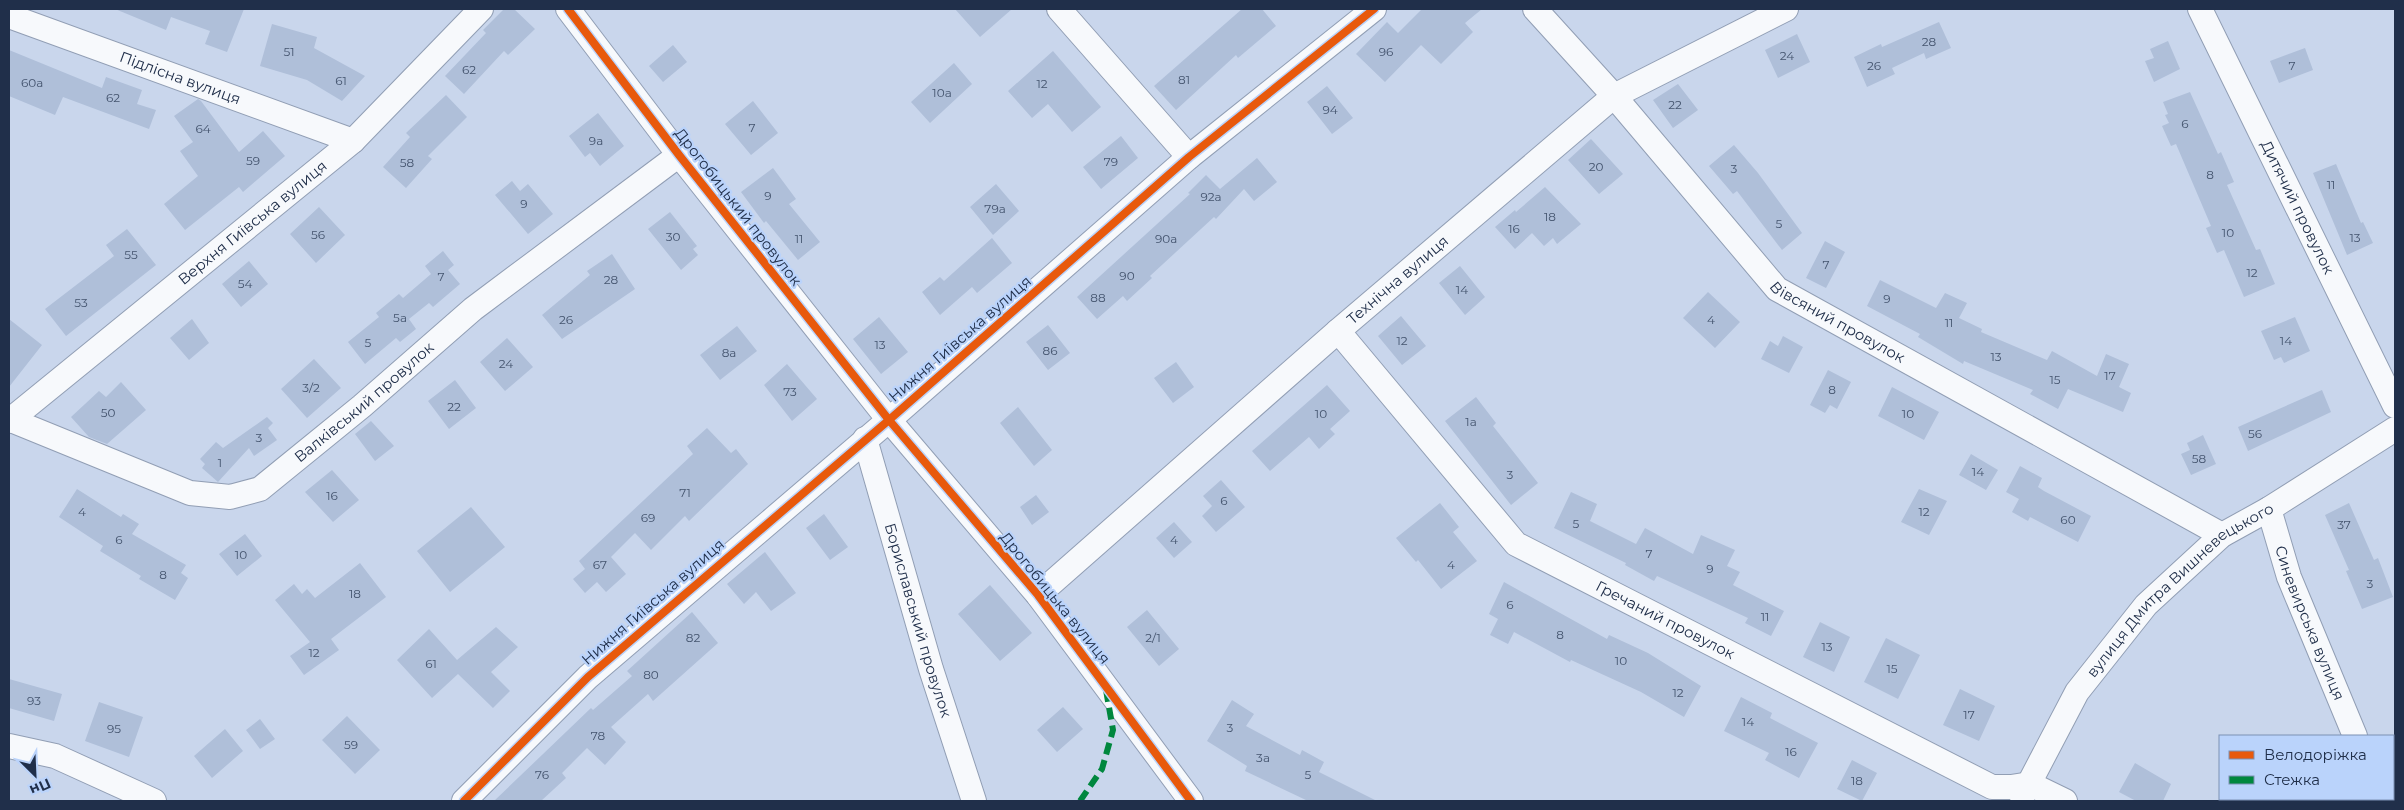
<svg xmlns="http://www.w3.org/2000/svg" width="2404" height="810" viewBox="0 0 2404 810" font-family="Montserrat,sans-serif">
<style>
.building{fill:#afbfd9}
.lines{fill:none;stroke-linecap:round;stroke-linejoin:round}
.minor-casing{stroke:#919eb4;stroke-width:26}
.minor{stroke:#f7f9fc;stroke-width:24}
.quiet{stroke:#00873e;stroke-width:6;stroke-dasharray:12 6;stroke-linecap:butt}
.cycleway-casing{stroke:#bad3fb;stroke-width:11}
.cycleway{stroke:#e8590c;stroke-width:8}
.labels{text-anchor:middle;stroke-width:4.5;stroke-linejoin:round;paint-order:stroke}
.number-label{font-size:12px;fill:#44546e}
.street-label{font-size:15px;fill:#202f4a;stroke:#bad3fb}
</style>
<rect width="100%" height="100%" fill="#c9d6ec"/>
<path class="building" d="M115,9h129l-17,43 -22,-8 5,-13 -39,-14 -5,13z
M504,9h10l21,20 -27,26 -4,-4 -40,43 -19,-18 41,-43 -3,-3z
M955,9h57l-32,28z
M1242,9h20l14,17 -38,32 -2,-3 -60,55 -22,-24z
M1422,9h60l-17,14 8,9 -32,32 -20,-19 -36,37 -29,-28 31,-32 11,11z
M1939,22l12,26 -25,11 -2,-6 -32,15 3,6 -28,13 -13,-30 27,-13 1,3z
M272,24l45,13 -3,11 51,28 -23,25 -35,-21 -47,-14z
M1797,34l13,28 -32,16 -13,-28z
M2168,41l12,28 -26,13 -9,-21 9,-3 -4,-9z
M673,45l14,17 -24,20 -14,-16z
M2305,48l8,22 -34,13 -9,-22z
M9,50l93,38 4,-11 36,13 -5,14 19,6 -7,19 -86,-32 -8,18 -46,-19z
M1053,51l48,56 -29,25 -24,-28 -16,14 -24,-27z
M954,63l18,21 -42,39 -19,-21z
M1678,84l20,26 -25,18 -20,-28z
M1327,86l26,32 -21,16 -25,-32z
M2190,92l28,62 3,-2 13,30 -7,3 29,65 4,-1 15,35 -31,13 -20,-47 -7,3 -11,-25 5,-2 -35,-82 -5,2 -9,-20 7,-3 -4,-8 3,-1 -5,-12z
M446,95l21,22 -39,39 4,3 -26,29 -23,-21 27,-30 -4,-4z
M198,99l3,2 38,51 24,-21 22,25 -42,36 -4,-5 -54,43 -21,-26 34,-28 -18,-25 13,-9 -19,-26z
M753,101l25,32 -27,22 -26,-31z
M598,113l26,33 -24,20 -10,-13 -5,4 -16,-21z
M1121,136l17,22 -37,31 -18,-22z
M1591,139l32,35 -24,20 -31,-34z
M1734,145l24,28 44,60 -20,17 -45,-59 -4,3 -24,-28z
M1257,158l20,24 -23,19 -10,-12 -28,30 -2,-2 -64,59 2,2 -25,23 -4,-5 -26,23 -20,-22 113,-103 -2,-1 18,-18 14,14z
M2336,164l25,59 2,-1 10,21 -26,12 -34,-82z
M773,168l23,31 -7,5 31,38 -22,18 -32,-39 -2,2 -23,-31z
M512,181l8,10 8,-7 25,30 -25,20 -33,-39z
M996,184l23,27 -26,24 -23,-28z
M1545,187l36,37 -24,20 -4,-6 -9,8 -12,-13 -17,16 -20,-22 20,-17 1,2z
M319,207l26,28 -29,28 -26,-29z
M670,212l27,34 -4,3 5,6 -17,15 -33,-41z
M127,229l29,36 -90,71 -21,-27 69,-53 -8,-11z
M992,238l20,25 -35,30 -5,-6 -32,28 -18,-23 18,-15 4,4z
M1825,241l20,11 -19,36 -20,-10z
M443,251l11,14 -6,5 12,14 -27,23 -4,-4 -20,16 7,10 -16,13 -4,-4 -31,26 -17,-22 31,-25 -3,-4 23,-19 4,4 28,-24 -6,-8z
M612,254l23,35 -73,50 -20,-24 48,-40 -3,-4z
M249,261l19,23 -27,23 -19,-23z
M1460,266l25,31 -20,18 -26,-32z
M1880,280l56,28 9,-15 22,10 -8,15 23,11 -1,3 66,28 5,-9 45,25 9,-22 23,10 -10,23 12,6 -8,19 -55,-23 -10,20 -28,-15 3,-4 -69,-29 -1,3 -45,-27 2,-3 -53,-28z
M1708,292l32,30 -25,26 -32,-30z
M1401,316l25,30 -24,19 -24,-29z
M879,317l29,35 -27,22 -28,-35z
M2295,317l15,34 -26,12 -3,-6 -7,3 -13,-29z
M9,319l33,26 -33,42z
M192,319l17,24 -20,17 -19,-22z
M1048,325l22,28 -22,17 -22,-28z
M737,326l20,25 -37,29 -20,-25z
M1783,336l20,11 -14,26 -28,-14 9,-18 8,5z
M507,338l26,29 -28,24 -25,-29z
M314,359l27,29 -34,30 -26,-29z
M1176,362l18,25 -21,16 -19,-25z
M787,364l30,35 -25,22 -28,-36z
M1828,370l23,12 -14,27 -7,-4 -5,8 -15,-8z
M455,380l21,28 -27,21 -21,-28z
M121,382l25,28 -39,34 -18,-7 -18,-20 28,-26 7,6z
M1327,385l23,26 -20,18 5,5 -16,15 -10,-12 -39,34 -18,-20z
M1892,387l47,25 -15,28 -46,-24z
M2322,390l9,22 -83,39 -10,-24z
M1476,397l20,26 -3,3 45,57 -27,22 -66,-84z
M1018,407l34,43 -18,16 -34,-43z
M267,417l6,6 -5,5 9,12 -23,16 -5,-8 -31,34 -16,-14 3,-4 -5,-5 16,-17 7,6z
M371,421l23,25 -19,15 -20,-27z
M707,428l24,25 5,-4 12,15 -59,57 -4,-5 -34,34 -16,-17 -24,24 15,17 -20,18 -9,-10 -12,11 -12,-14 12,-10 -6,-8 114,-107 -6,-8z
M2203,435l13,29 -25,11 -10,-21 9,-4 -3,-7z
M1971,454l27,16 -12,20 -27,-15z
M2020,466l22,12 -4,9 6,4 47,25 -13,26 -48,-25 -2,4 -16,-9 7,-13 -13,-7z
M332,470l27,30 -26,22 -28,-30z
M1221,480l24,27 -29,25 -14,-16 10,-10 -9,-10z
M77,489l44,28 2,-3 16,10 -7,10 54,31 -5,8 7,5 -13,22 -36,-21 2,-3 -41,-25 3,-5 -44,-29z
M1919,489l28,12 -18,34 -28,-13z
M1571,492l26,12 -7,17 46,23 9,-16 48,26 8,-19 34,15 -8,16 13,6 -7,13 51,26 -13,25 -26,-13 3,-5 -91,-42 -3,5 -29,-16 1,-2 -72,-35z
M1036,495l13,17 -17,13 -12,-18z
M1440,503l19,24 -6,5 24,29 -36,28 -23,-29 -2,2 -20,-24z
M2349,503l25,57 4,-2 15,39 -31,12 -16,-38 3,-1 -24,-55z
M471,507l34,40 -55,45 -33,-41z
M824,514l24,33 -18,13 -24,-32z
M1174,522l18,20 -18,16 -18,-20z
M245,534l17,22 -25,20 -18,-22z
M765,552l31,41 -25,18 -15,-19 -12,12 -17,-20z
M360,563l26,34 -55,42 8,11 -35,25 -14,-19 20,-14 -35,-42 19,-16 8,10 5,-5 8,9z
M1504,582l103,57 2,-4 39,18 53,33 -17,31 -43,-25 -70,-32 -1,2 -56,-30 -6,12 -18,-9 8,-16 -9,-5z
M990,585l42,48 -32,28 -42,-47z
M1147,610l32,39 -20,17 -32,-39z
M692,612l26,31 -65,58 -5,-7 -37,33 15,15 -21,23 -18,-17 -25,25 4,5 -25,23h-47l97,-93 2,2 39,-34 -5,-5z
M1820,622l30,15 -16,35 -31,-15z
M496,627l22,20 -27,25 19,19 -17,17 -35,-34 -26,24 -35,-38 32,-31 28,31z
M1886,638l34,17 -22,44 -34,-17z
M9,679l53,15 -8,27 -45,-13z
M1960,689l35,17 -16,35 -36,-16z
M1741,697l31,16 -2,5 48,25 -19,35 -34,-18 4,-7 -45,-22z
M1232,700l22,14 -8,12 54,29 2,-5 22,12 -5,10 58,29h-69l-63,-30 2,-5 -40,-25z
M99,702l44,15 -14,40 -44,-16z
M1063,707l20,22 -26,23 -20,-22z
M347,716l33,34 -25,24 -33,-34z
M260,719l15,20 -15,10 -14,-19z
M225,729l18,22 -31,27 -18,-22z
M1852,760l25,13 -15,28 -25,-12z
M2135,763l36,21 -8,17h-27l-17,-9z"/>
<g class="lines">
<g class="minor-casing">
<g id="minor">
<path d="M568,9l111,146 210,265 149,175 153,206"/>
<path d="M1059,9l130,148"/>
<path id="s1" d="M1535,9l79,87 163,193 445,246"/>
<path id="s2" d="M2200,9l195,397"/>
<path id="s3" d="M9,16l344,125"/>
<path id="s4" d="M1338,331l178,213 476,243h19l19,-3 35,17"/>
<path id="s5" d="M11,420l179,73 40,4 30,-8 102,-83 111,-97 206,-154"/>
<path id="s6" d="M9,421l344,-280 128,-132"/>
<path id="s7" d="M865,439l66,230 43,132"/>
<path id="s8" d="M2269,509l20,68 66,159"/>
<path id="s9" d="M1038,595l300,-264 276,-235 172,-87"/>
<path d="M9,746l46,10 99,45"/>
<path id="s10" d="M2022,797l55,-105 69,-87 76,-70 47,-26 126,-80"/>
<path d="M2382,799l1,2"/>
<path d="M464,801l124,-124 301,-257 300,-263 185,-148"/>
</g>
</g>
<use href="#minor" class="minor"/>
<path class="quiet" d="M1080,801l22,-32 11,-39 -7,-40"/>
<g class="cycleway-casing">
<path id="cycleway" d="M568,9l111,146 210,265 149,175 153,206
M464,801l124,-124 301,-257 300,-263 185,-148"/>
</g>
<use href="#cycleway" class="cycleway"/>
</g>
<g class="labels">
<g class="number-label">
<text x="1929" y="46">28</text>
<text x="289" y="56">51</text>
<text x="1386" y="56">96</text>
<text x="1787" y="60">24</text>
<text x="1874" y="70">26</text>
<text x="2292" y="70">7</text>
<text x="469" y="74">62</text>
<text x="1184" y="84">81</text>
<text x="341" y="85">61</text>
<text x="32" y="87">60а</text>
<text x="1042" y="88">12</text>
<text x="942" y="97">10а</text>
<text x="113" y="102">62</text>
<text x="1675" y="109">22</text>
<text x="1330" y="114">94</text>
<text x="2185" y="128">6</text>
<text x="752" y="132">7</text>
<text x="203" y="133">64</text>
<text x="596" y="145">9а</text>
<text x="253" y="165">59</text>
<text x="1111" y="166">79</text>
<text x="407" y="167">58</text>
<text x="1596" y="171">20</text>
<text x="1734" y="173">3</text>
<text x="2210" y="179">8</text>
<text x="2331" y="189">11</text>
<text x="768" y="200">9</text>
<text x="1211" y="201">92а</text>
<text x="524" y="208">9</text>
<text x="995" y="213">79а</text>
<text x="1550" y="221">18</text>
<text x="1779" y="228">5</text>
<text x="1514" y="233">16</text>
<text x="2228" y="237">10</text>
<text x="318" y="239">56</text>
<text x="673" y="241">30</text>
<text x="2355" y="242">13</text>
<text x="799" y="243">11</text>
<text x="1166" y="243">90а</text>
<text x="131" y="259">55</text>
<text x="1826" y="269">7</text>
<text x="2252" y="277">12</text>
<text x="1127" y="280">90</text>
<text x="441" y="281">7</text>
<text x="611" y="284">28</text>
<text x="245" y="288">54</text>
<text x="1462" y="294">14</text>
<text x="1098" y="302">88</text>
<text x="1887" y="303">9</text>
<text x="81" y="307">53</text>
<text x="400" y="322">5а</text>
<text x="566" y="324">26</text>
<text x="1711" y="324">4</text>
<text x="1949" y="327">11</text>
<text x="1402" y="345">12</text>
<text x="2286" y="345">14</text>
<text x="368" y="347">5</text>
<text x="880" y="349">13</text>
<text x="1050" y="355">86</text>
<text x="729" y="357">8а</text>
<text x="1996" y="361">13</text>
<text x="506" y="368">24</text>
<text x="2110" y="380">17</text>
<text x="2055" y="384">15</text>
<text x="311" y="392">3/2</text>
<text x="1832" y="394">8</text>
<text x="790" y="396">73</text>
<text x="454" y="411">22</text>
<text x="108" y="417">50</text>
<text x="1321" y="418">10</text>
<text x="1908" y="418">10</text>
<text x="1471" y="426">1а</text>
<text x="2255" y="438">56</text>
<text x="259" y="442">3</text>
<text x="2199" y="463">58</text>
<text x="220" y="467">1</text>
<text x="1978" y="476">14</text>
<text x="1510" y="479">3</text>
<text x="685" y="497">71</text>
<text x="332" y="500">16</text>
<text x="1224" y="505">6</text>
<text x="82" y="516">4</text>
<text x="1924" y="516">12</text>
<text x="648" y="522">69</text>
<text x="2068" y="524">60</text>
<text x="1576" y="528">5</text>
<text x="2344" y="529">37</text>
<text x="119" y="544">6</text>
<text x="1174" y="544">4</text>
<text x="1649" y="558">7</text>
<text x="241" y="559">10</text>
<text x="600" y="569">67</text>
<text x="1451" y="569">4</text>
<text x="1710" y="573">9</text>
<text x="163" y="579">8</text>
<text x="2370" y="588">3</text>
<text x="355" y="598">18</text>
<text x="1510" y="609">6</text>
<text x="1765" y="621">11</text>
<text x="1560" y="639">8</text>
<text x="693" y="642">82</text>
<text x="1153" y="642">2/1</text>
<text x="1827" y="651">13</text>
<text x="314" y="657">12</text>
<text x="1621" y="665">10</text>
<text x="431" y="668">61</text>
<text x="1892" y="673">15</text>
<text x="651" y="679">80</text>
<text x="1678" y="697">12</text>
<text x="34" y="705">93</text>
<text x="1969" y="719">17</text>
<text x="1748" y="726">14</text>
<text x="1230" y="732">3</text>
<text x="114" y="733">95</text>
<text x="598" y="740">78</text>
<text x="351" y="749">59</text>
<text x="1791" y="756">16</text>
<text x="1263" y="762">3а</text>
<text x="542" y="779">76</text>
<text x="1308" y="779">5</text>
<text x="1857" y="785">18</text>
</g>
<g class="street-label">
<text dy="5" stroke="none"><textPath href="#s3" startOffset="182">Підлісна вулиця</textPath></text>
<text transform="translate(738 207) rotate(52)" y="5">Дрогобицький провулок</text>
<text dy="5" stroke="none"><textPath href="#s2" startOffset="221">Дитячий провулок</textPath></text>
<text dy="5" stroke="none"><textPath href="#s6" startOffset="314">Верхня Гиївська вулиця</textPath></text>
<text dy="5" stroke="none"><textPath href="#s9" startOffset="478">Технічна вулиця</textPath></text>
<text dy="5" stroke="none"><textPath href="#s1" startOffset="439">Вівсяний провулок</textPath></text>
<text transform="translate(960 339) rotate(-41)" y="5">Нижня Гиївська вулиця</text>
<text dy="5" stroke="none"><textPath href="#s5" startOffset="400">Валківський провулок</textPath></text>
<text dy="5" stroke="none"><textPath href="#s10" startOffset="265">вулиця Дмитра Вишневецького</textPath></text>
<text transform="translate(1055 598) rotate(51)" y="5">Дрогобицька вулиця</text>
<text transform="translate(653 602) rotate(-41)" y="5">Нижня Гиївська вулиця</text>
<text dy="5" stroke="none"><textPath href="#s7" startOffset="189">Бориславський провулок</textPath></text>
<text dy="5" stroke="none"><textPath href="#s4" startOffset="445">Гречаний провулок</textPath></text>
<text dy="5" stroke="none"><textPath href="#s8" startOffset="121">Синевирська вулиця</textPath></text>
</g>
</g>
<rect width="2404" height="810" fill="none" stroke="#202f4a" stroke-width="20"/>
<rect x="2219" y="735" width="175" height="65" fill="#bad3fb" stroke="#7c91b4"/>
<rect x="2229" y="751" width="25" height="8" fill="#e8590c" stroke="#7c91b4"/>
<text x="2264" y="760" font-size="15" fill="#202f4a">Велодоріжка</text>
<rect x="2229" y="776" width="25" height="8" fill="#00873e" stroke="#7c91b4"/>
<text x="2264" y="785" font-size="15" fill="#202f4a">Стежка</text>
<g transform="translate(35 775) rotate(156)" stroke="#bad3fb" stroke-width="4" paint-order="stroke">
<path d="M0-4L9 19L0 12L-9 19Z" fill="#202f4a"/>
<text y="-8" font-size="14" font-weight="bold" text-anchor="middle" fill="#202f4a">Пн</text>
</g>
</svg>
